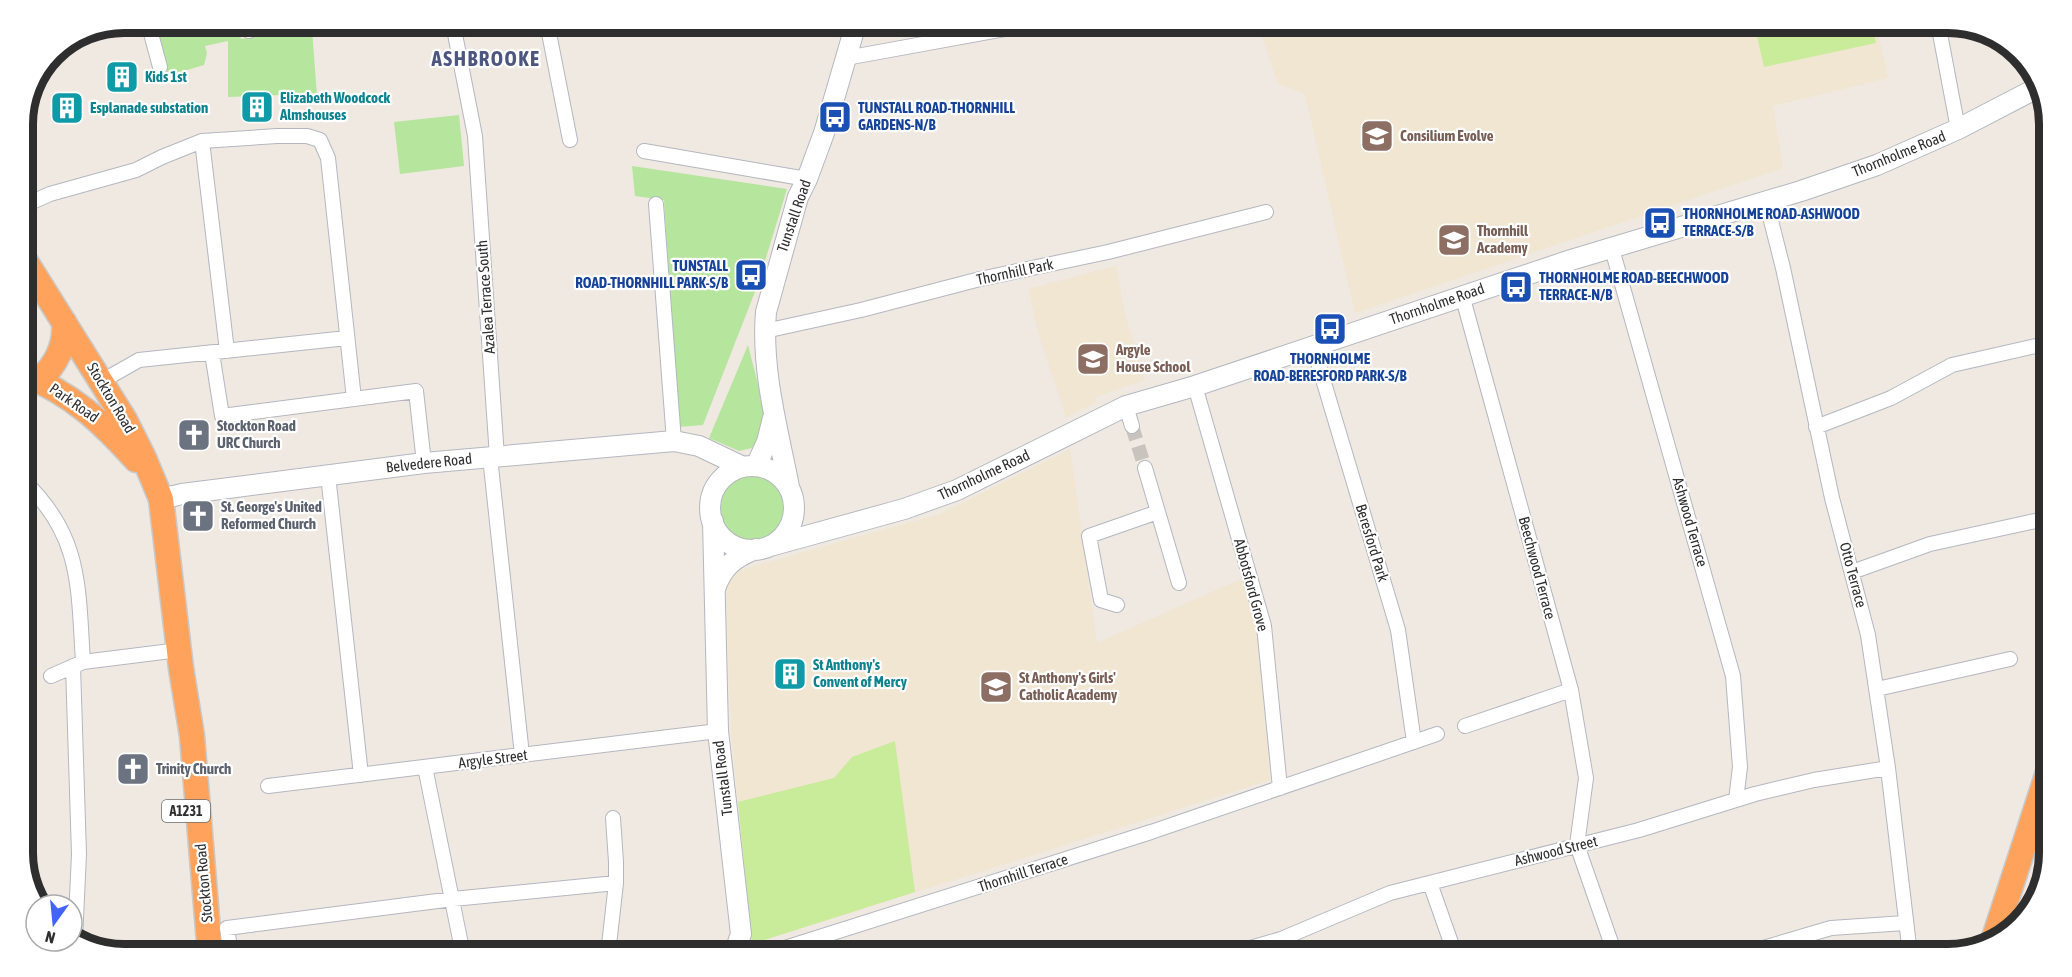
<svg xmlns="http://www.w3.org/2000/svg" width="2072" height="977" viewBox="0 0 2072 977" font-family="'Asap Condensed',sans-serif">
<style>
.education{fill:#f0e6d1}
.green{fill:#b6e59e}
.pitch{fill:#c9ec9a}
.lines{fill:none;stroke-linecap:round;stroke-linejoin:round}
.street-tunnel{stroke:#c8c4bd;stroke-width:14;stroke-dasharray:14 7;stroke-linecap:butt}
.street-casing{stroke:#b4b7c1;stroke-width:16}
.secondary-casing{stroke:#b4b7c1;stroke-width:22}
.highway-casing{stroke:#c9c9c9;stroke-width:27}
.street{stroke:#fff;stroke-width:14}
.secondary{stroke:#fff;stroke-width:20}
.highway{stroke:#ffa35c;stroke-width:24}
.labels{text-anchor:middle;stroke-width:4.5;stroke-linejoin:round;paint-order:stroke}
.shield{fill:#fff;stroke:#6d6d6d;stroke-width:1.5}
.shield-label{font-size:14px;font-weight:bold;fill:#2e2e2e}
.culture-label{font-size:15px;font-weight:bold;fill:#0d838f;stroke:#fff;text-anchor:start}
.transit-label{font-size:15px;font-weight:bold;fill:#164399;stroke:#fff;text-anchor:start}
.education-label{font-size:15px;font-weight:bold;fill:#785e54;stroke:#fff;text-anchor:start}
.street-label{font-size:15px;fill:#2e2e2e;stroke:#fff}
.worship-label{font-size:15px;font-weight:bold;fill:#5b616d;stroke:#fff;text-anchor:start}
.district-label{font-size:21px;font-weight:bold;letter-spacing:1.5px;fill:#4d5680;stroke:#fff}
.rim{fill:none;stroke:#2e2e2e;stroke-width:8}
</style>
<rect width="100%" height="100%" fill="#efe9e1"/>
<path class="education" d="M1876,23l12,55 -115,28 10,62 -428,145 -50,-219 -27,-10 -20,-59z
M1116,266l9,48 20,66 -50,17 2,5 -31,15 -26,-78 -12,-50z
M1070,449l27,194 144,-64 16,49 13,152 -518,164 -21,-212 -5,-146 14,-16 200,-56z"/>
<path class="green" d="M238,29l3,10 50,-10h21l5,67 -11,-2 -78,3v-56l-23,5 2,7 -3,12 -37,11 -11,-46z
M459,115l5,51 -64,8 -6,-52z
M632,166l155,23 -29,95 -55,141 -25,2 -14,-227 -29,-4z
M748,345l11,43 5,29 -1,17 -11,14 -13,3 -30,-13z
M718 508a33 33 0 1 1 66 0a33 33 0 1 1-66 0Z"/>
<path class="pitch" d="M1754,23h117l5,20 -112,24z
M895,741l20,151 -163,52 -14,-142 96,-24 18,-21z"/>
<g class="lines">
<path class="street-tunnel" d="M1132,426l13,42"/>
<g class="street-casing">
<path id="street" d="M1938,23l20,106
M548,28l22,112
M248,29l1,2
M454,29l21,107 22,321
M150,30l10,37
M846,58l176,-32
M202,141l25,210
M644,151l163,28
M1766,201l17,67 49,230 36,137 20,133 22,186
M656,204l18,237
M23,206l27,-12 86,-24 26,-13 40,-16 75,-5h30l13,4 8,18 26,241
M1612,249l121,427 7,91 -4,33
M1462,295l109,395 15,88 -9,67 38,109
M765,331l96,-21 119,-31 128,-27 158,-40
M1313,346l85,284 16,112
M212,353l10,63 194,-25 8,72
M102,381l37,-21 208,-22
M1195,386l69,240 16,162
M1126,406l6,20
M1816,427l75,-29 61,-33 97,-22
M490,457l32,298
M1145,468l34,115
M328,475l33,300
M23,480c59,56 55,106 60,182
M1852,572l78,-28 119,-26
M1117,605l-16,-5 -12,-64 69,-24
M73,666l6,188 -4,86
M51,676l32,-14 96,-12
M1877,689l133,-30
M1465,726l106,-36
M425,767l38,187
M268,786l450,-55
M1430,883l25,71
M1281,939l5,15
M231,954l-4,-26 226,-29 163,-16
M608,954l8,-71v-21l-3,-44
M766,954l385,-122 286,-98
M1230,954l51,-15 109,-46 249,-63 116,-36 59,-14 74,-12
M1743,954l88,-26 74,-5"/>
</g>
<g class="secondary-casing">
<path id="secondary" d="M756,466l11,-24 6,-24
M710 508a42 42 0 1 1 84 0a42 42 0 1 1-84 0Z
M789,487c-11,-57 -28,-117 -23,-175l32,-115 9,-18 17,-46 31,-106
M161,499l21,-5 242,-31 250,-22 25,5 44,21
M713,521l5,210 23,203 -7,20
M770,546l134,-37 53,-19 169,-84 69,-20 376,-126 230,-69 76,-26 81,-36 81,-42
M715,589c7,-22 20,-32 41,-40"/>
</g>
<g class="highway-casing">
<path id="highway" d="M23,257l102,163 19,38 17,41 20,169 11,68 18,218
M23,374c49,20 78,47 113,86
M39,380c17,-15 27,-35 25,-58
M1993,941l56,-172"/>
</g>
<use href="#street" class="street"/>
<use href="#secondary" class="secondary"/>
<use href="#highway" class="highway"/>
</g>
<defs>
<g id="building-square" transform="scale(1.725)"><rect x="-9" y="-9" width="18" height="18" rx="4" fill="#0f9aa8" stroke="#fff"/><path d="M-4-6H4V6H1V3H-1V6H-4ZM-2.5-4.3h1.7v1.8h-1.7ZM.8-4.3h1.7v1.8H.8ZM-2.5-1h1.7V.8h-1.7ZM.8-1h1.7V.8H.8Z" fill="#fff"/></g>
<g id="bus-square" transform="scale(1.725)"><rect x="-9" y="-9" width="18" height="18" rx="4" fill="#1a4fb4" stroke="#fff"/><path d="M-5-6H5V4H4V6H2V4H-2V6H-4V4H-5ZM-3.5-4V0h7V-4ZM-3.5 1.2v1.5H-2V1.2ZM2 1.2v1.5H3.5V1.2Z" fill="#fff"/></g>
<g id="school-square" transform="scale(1.725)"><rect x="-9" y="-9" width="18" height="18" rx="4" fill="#8d6e63" stroke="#fff"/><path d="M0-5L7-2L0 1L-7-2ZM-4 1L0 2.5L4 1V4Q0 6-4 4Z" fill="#fff"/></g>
<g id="church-square" transform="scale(1.725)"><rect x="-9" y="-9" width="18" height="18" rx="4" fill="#6b7280" stroke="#fff"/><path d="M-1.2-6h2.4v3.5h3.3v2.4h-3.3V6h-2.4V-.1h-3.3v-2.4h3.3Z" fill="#fff"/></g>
</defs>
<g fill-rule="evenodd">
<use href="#building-square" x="122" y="77"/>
<use href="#building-square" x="257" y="107"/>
<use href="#building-square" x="67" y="108"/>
<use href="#bus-square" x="835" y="117"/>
<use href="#school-square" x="1377" y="136"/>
<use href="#bus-square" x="1660" y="223"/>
<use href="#school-square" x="1454" y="240"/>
<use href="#bus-square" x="751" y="275"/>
<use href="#bus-square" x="1516" y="287"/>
<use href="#bus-square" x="1330" y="329"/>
<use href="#school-square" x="1093" y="359"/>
<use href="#church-square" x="194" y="435"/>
<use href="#church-square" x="198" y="516"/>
<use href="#building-square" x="790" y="674"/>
<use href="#school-square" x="996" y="687"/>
<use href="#church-square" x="133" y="769"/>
</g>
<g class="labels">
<rect class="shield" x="162" y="800" width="48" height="22" rx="4.5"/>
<g class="shield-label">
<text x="186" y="816">A1231</text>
</g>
<g class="culture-label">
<text x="145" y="82">Kids 1st</text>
<text x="280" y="103">Elizabeth Woodcock<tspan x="280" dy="17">Almshouses</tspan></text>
<text x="90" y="113">Esplanade substation</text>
<text x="813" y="670">St Anthony's<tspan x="813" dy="17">Convent of Mercy</tspan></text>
</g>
<g class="transit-label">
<text x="858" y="113">TUNSTALL ROAD-THORNHILL<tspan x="858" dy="17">GARDENS-N/B</tspan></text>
<text x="1683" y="219">THORNHOLME ROAD-ASHWOOD<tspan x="1683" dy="17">TERRACE-S/B</tspan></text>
<text x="728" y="271" text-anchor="end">TUNSTALL<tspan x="728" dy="17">ROAD-THORNHILL PARK-S/B</tspan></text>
<text x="1539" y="283">THORNHOLME ROAD-BEECHWOOD<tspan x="1539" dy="17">TERRACE-N/B</tspan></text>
<text x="1330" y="364" text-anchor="middle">THORNHOLME<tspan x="1330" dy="17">ROAD-BERESFORD PARK-S/B</tspan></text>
</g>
<g class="education-label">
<text x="1400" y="141">Consilium Evolve</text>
<text x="1477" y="236">Thornhill<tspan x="1477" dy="17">Academy</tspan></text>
<text x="1116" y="355">Argyle<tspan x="1116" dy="17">House School</tspan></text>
<text x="1019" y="683">St Anthony's Girls'<tspan x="1019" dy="17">Catholic Academy</tspan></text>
</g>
<g class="street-label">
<text transform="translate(1899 154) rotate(-22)" y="5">Thornholme Road</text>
<text transform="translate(794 216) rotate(-71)" y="5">Tunstall Road</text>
<text transform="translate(1015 272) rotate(-12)" y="5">Thornhill Park</text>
<text transform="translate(486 297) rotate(-94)" y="5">Azalea Terrace South</text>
<text transform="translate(1437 304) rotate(-19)" y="5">Thornholme Road</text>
<text transform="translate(111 398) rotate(59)" y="5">Stockton Road</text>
<text transform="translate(74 403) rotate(35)" y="5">Park Road</text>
<text transform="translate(429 463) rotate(-6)" y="5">Belvedere Road</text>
<text transform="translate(984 475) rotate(-25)" y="5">Thornholme Road</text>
<text transform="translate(1690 522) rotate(74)" y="5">Ashwood Terrace</text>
<text transform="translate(1372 543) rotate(73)" y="5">Beresford Park</text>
<text transform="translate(1537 568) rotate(75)" y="5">Beechwood Terrace</text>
<text transform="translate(1853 575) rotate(75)" y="5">Otto Terrace</text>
<text transform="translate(1251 585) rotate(75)" y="5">Abbotsford Grove</text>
<text transform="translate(493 759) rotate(-7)" y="5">Argyle Street</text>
<text transform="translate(723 778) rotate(-97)" y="5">Tunstall Road</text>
<text transform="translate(1556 851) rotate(-14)" y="5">Ashwood Street</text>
<text transform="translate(1023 873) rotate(-18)" y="5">Thornhill Terrace</text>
<text transform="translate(204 883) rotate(-95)" y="5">Stockton Road</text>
</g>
<g class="worship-label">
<text x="217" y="431">Stockton Road<tspan x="217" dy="17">URC Church</tspan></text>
<text x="221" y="512">St. George's United<tspan x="221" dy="17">Reformed Church</tspan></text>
<text x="156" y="774">Trinity Church</text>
</g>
<g class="district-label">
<text x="486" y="66">ASHBROOKE</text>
</g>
</g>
<path d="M0 0H2072V977H0ZM124 33H1948A91 91 0 0 1 2039 124V853A91 91 0 0 1 1948 944H124A91 91 0 0 1 33 853V124A91 91 0 0 1 124 33Z" fill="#fff" fill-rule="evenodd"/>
<path class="rim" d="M124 33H1948A91 91 0 0 1 2039 124V853A91 91 0 0 1 1948 944H124A91 91 0 0 1 33 853V124A91 91 0 0 1 124 33Z"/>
<g transform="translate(54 923) rotate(195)"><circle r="28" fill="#ffffff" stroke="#ababab" stroke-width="1.5"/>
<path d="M0-4.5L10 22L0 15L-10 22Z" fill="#4264fb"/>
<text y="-9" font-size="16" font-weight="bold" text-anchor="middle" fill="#2e2e2e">N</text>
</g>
</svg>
